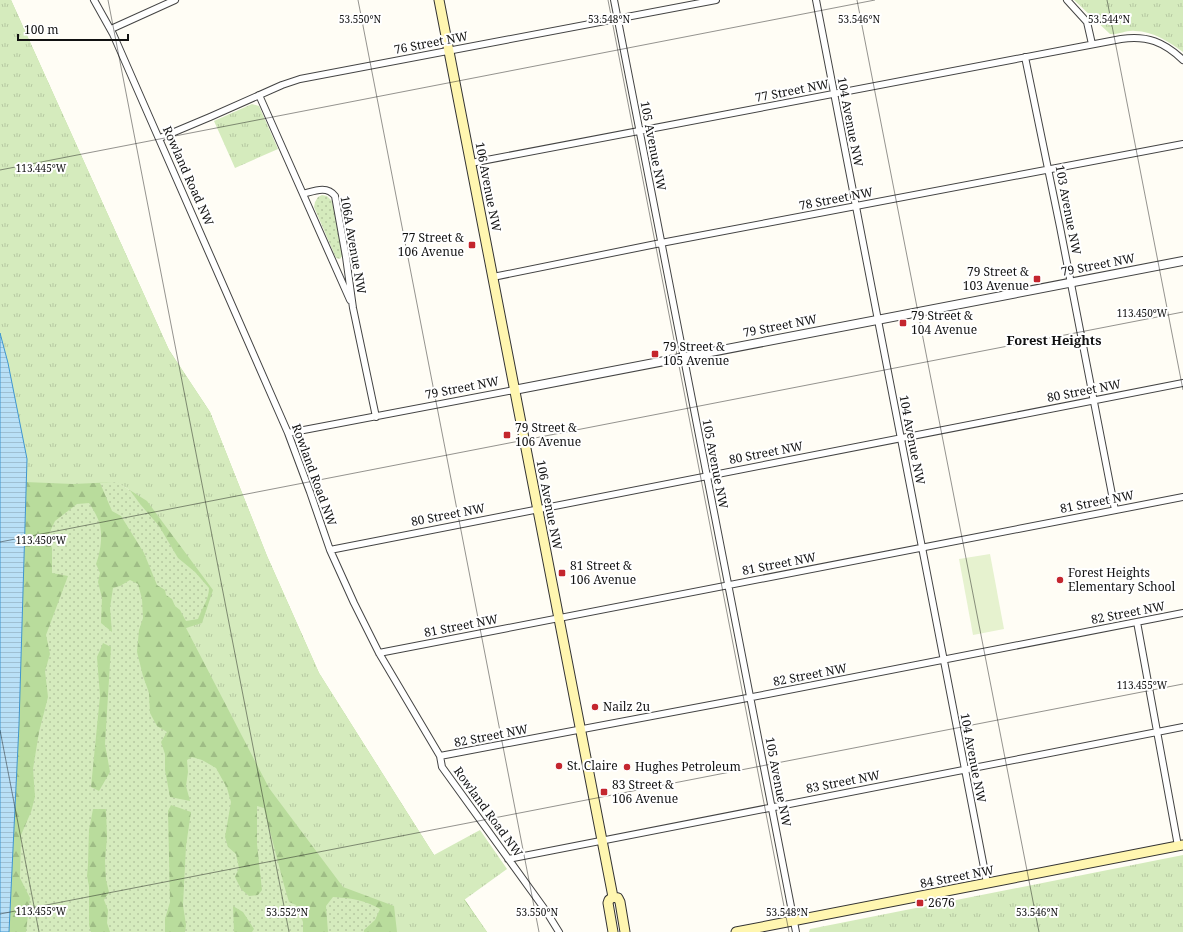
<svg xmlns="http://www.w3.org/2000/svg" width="1183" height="932" viewBox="0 0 1183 932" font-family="'Noto Serif',serif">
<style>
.grass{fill:url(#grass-dots)}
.forest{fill:url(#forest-firs);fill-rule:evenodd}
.park{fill:url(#park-tufts)}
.pitch{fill:#e6f2cf}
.water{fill:url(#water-rules);stroke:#3f96cf}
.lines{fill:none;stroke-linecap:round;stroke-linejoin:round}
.minor-casing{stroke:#444;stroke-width:8}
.tertiary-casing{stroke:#444;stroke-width:10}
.secondary-casing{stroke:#333;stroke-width:11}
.minor{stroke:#fff;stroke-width:6}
.tertiary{stroke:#fff;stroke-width:8}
.secondary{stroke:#fff6b0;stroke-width:9}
.ticks{fill:none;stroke:#111;stroke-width:1;stroke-opacity:0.45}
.poi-dot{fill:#c4262e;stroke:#fff;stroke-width:1.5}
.labels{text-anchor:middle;stroke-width:4;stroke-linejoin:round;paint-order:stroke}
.street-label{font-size:12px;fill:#111;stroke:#fff}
.poi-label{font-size:12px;fill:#111;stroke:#fff;text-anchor:start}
.neighbourhood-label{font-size:13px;font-weight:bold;fill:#111;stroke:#fff}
.ticks-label{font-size:10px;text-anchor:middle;fill:#111;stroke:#fff;stroke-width:4;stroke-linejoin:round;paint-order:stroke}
</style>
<defs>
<pattern id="grass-dots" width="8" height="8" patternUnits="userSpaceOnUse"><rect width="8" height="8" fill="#d5ebbd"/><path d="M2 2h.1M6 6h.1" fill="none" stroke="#b6c8a1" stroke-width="1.8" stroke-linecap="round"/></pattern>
<pattern id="forest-firs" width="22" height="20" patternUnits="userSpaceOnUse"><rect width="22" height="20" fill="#b9dc9c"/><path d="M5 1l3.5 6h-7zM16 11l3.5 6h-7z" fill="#9ebc85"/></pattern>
<pattern id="park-tufts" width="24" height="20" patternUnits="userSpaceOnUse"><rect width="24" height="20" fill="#d5ebbd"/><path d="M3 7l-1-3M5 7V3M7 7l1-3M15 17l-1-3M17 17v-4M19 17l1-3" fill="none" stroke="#b6c8a1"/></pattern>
<pattern id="water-rules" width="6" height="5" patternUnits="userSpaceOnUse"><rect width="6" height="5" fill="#b9e0f7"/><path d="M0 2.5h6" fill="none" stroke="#9ebfd3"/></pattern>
</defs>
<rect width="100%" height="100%" fill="#fffdf5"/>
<path class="grass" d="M322,195l5,1 5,5 10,51v4l-2,3 -4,-1 -22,-51 1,-5 3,-5z
M25,482l48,2 44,-2 30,19 66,89 181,316 3,26h-388z"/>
<path class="forest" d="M0,0h11l158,350 41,62 57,144 52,117 115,182 53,77h-123v-2l11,-10 5,-11c-15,-9 -30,-11 -47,-12l-7,9 2,26h-25v-10l-7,-17 -7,-3 -5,-17 -20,-77 -7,-2v38l5,46 -4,5 -9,1 -8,-7 -6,-12 4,-9 -3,-14 -8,-7 -3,-10 6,-35 -4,-14 -11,-20 -14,-8 -10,-3 -5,3 1,12 -2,14 4,15 -20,-4 -5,-27v-16l-4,-12 6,-10 -10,-6 -7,-13 -1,-20 -6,-17 -6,-24 2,-22 4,-12 -1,-19 -4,-15 -8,-4 -10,6 -7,2 -3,20 2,24 -11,-9 1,-25 -4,-16 2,-9 -4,-9c5,-13 8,-34 1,-47 -2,-5 -5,-9 -8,-14l-12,1 -22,17 -8,17 5,10v25l16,3 -22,59 4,19 -5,17 3,26 -9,35 -6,37 2,28 -4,15 -10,23 -1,43 10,20 -4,34h-17l10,-207 8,-266 -19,-96 -8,-30zM117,482l12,7 11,15 19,22 19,32 17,14 14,16c0,11 -7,20 -11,31l-12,2 -6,-11 -5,-4 -3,-7 -6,-4 -1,-5 -8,-5 -13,-32 -23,-37 -9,-5 -12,-28z
M103,643l8,4 -6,97 5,28 -11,19 -8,-4 9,-91 -3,-39z
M171,805l20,7 -5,34 -3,59 3,20 -1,7h-20v-13l5,-17 -2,-91z
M93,809h13l1,28 -2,24 1,19 3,12 -5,8 4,10 -1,13 3,9h-19l-2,-7v-39l-2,-10 1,-11 1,-35z
M233,906l10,6 11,17 -2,3h-18z"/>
<path class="park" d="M0,0h11l158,350 41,62 57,144 52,117 115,182 46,-25 27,39 -43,31 23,32h-90l-3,-26 -51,-19 -74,-99 -83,-160 16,-5 11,-33 -66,-89 -30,-19 -44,2 -48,-2 2,-23 -19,-96 -8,-30z
M1074,0h109v52c-14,-10 -30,-21 -48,-21 -9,-1 -16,4 -25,3z
M252,104l7,2 19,43 -43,19 -21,-47z
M1183,855v77h-374l1,-3z"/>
<path class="pitch" d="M990,554l14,75 -31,6 -14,-76z"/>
<path class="water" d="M0,333l8,30 19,96 -8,266 -10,207h-9z"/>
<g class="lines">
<g class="minor-casing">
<path id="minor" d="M94,0l19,34 175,399 22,59 20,58 24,53 25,50 61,103 2,11 104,144 13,21
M614,0l182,932
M816,0l171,883
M1067,0l20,22 5,22
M111,29l64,-29
M1025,57l35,170 55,283
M259,95l91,205
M160,138l50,-21 72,-32 18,-6 416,-79
M471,163l650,-124c26,-4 43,3 62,21
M303,194c11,-3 24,-9 32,2l11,61 7,51 23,109
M493,277l168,-34 522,-99
M288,433l226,-43
M330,550l853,-167
M1137,622l41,224
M379,653l804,-156
M440,756l302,-57 441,-86
M508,859l675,-132"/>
</g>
<g class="tertiary-casing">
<path id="tertiary" d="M514,390l669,-129"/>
</g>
<g class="secondary-casing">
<path id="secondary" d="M439,0l174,897
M613,897l5,1 2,4 5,30
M613,932l-5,-29 1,-3 4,-3
M736,932l447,-87"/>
</g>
<use href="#minor" class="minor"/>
<use href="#tertiary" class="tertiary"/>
<use href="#secondary" class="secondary"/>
</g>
<path class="ticks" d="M108,0l181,932M358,0l181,932M608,0l181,932M857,0l182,932M1107,0l76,390M0,170l875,-170M0,542l1183,-230M0,730l39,202M0,914l1183,-230"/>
<g class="poi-dot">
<rect x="468" y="241" width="8" height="8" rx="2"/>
<rect x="1033" y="275" width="8" height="8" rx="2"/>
<rect x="899" y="319" width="8" height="8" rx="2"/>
<rect x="651" y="350" width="8" height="8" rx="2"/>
<rect x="503" y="431" width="8" height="8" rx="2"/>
<rect x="558" y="569" width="8" height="8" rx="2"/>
<circle cx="1060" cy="580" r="4"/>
<circle cx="595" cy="707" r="4"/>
<circle cx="559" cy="766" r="4"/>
<circle cx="627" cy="767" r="4"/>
<rect x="600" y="788" width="8" height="8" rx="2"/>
<rect x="916" y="899" width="8" height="8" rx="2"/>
</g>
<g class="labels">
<g class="street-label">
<text transform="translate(431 43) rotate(-11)" y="4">76 Street NW</text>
<text transform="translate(792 91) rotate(-11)" y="4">77 Street NW</text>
<text transform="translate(850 122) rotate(79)" y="4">104 Avenue NW</text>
<text transform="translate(653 146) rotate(79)" y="4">105 Avenue NW</text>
<text transform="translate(188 176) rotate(66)" y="4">Rowland Road NW</text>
<text transform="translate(488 187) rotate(79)" y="4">106 Avenue NW</text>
<text transform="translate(836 199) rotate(-11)" y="4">78 Street NW</text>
<text transform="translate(1068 210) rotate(79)" y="4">103 Avenue NW</text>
<text transform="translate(353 245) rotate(80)" y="4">106A Avenue NW</text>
<text transform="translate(1098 265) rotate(-11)" y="4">79 Street NW</text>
<text transform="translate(780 326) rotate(-11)" y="4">79 Street NW</text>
<text transform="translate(462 388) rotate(-11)" y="4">79 Street NW</text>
<text transform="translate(1084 391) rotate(-11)" y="4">80 Street NW</text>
<text transform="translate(912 440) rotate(79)" y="4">104 Avenue NW</text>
<text transform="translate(766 453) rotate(-11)" y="4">80 Street NW</text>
<text transform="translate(715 464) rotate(79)" y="4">105 Avenue NW</text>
<text transform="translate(314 475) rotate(70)" y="4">Rowland Road NW</text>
<text transform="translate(1097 502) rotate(-11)" y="4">81 Street NW</text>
<text transform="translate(549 505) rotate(79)" y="4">106 Avenue NW</text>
<text transform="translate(448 515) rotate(-11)" y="4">80 Street NW</text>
<text transform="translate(779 564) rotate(-11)" y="4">81 Street NW</text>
<text transform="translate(1128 613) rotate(-11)" y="4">82 Street NW</text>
<text transform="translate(461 626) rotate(-11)" y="4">81 Street NW</text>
<text transform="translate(810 675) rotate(-11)" y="4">82 Street NW</text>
<text transform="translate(491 736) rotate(-11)" y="4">82 Street NW</text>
<text transform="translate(973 758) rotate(79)" y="4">104 Avenue NW</text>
<text transform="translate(778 782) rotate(79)" y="4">105 Avenue NW</text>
<text transform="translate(843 782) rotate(-11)" y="4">83 Street NW</text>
<text transform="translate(488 812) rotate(54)" y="4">Rowland Road NW</text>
<text transform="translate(957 877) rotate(-11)" y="4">84 Street NW</text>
</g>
<g class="poi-label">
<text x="464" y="242" text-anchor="end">77 Street &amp;<tspan x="464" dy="14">106 Avenue</tspan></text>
<text x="1029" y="276" text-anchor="end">79 Street &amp;<tspan x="1029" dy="14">103 Avenue</tspan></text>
<text x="911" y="320">79 Street &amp;<tspan x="911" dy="14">104 Avenue</tspan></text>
<text x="663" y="351">79 Street &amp;<tspan x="663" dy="14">105 Avenue</tspan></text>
<text x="515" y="432">79 Street &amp;<tspan x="515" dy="14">106 Avenue</tspan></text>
<text x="570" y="570">81 Street &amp;<tspan x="570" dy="14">106 Avenue</tspan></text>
<text x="1068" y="577">Forest Heights<tspan x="1068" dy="14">Elementary School</tspan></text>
<text x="603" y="711">Nailz 2u</text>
<text x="567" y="770">St. Claire</text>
<text x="635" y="771">Hughes Petroleum</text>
<text x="612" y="789">83 Street &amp;<tspan x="612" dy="14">106 Avenue</tspan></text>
<text x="928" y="907">2676</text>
</g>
<g class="neighbourhood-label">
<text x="1054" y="345">Forest Heights</text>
</g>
</g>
<g class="ticks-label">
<text x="360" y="23">53.550°N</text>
<text x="609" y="23">53.548°N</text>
<text x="859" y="23">53.546°N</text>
<text x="1109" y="23">53.544°N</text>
<text x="41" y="172">113.445°W</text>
<text x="1142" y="317">113.450°W</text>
<text x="41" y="544">113.450°W</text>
<text x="1142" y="689">113.455°W</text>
<text x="41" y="915">113.455°W</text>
<text x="287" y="916">53.552°N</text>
<text x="537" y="916">53.550°N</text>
<text x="787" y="916">53.548°N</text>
<text x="1037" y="916">53.546°N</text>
</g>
<path d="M18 34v6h110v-6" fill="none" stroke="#111111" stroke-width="2"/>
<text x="24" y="34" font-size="12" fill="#111111" stroke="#ffffff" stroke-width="3" paint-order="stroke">100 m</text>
</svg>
